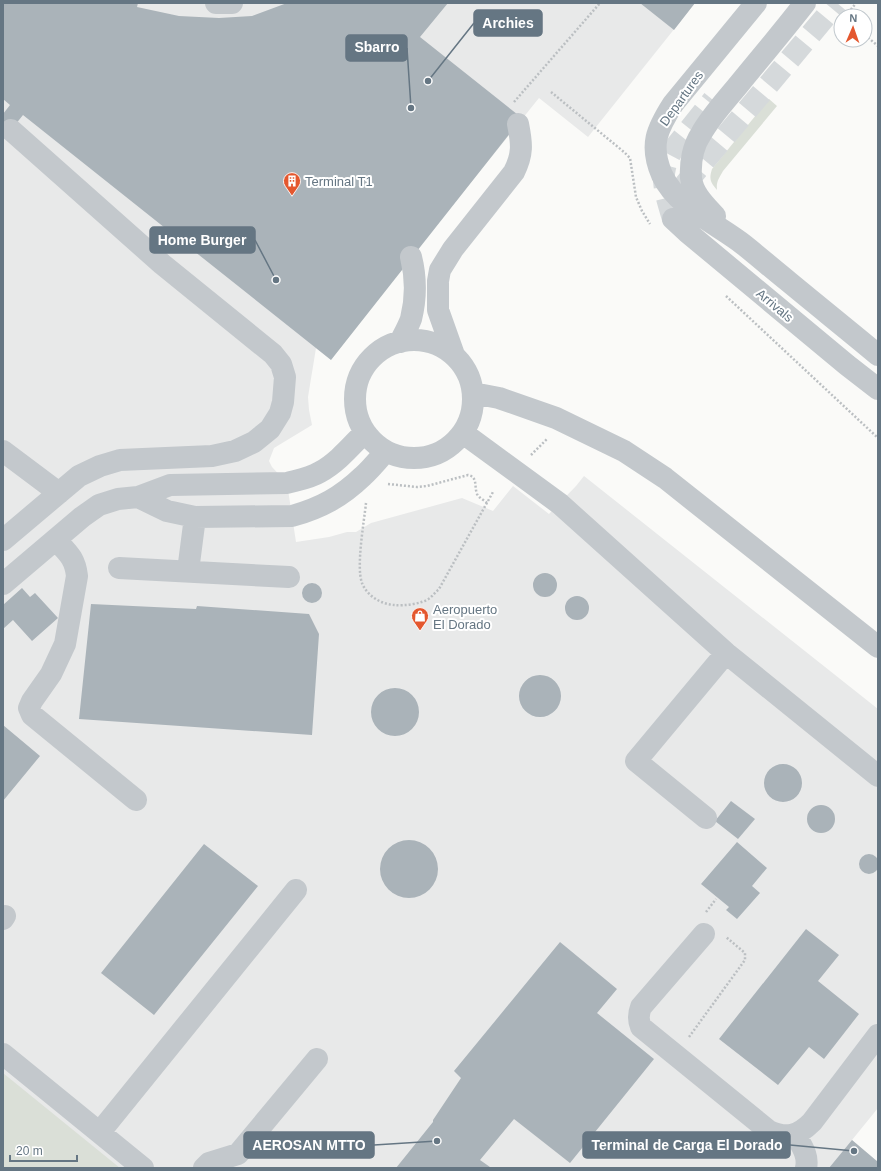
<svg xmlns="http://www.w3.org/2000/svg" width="881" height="1171" viewBox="0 0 881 1171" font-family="Arial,sans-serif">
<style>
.built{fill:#e8e9e9}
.green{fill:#dadfd7}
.building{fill:#aab3b9}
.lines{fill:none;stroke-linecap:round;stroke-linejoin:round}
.minor-tunnel{stroke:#d5d9db;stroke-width:22;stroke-dasharray:22 11;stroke-linecap:butt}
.path{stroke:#bbbfc2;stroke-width:2.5;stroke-dasharray:2 2;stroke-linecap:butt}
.minor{stroke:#c3c8cc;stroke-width:22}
.labels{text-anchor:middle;stroke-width:4;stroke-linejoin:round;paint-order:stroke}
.street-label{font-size:13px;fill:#657683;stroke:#fff}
.poi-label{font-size:13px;fill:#657683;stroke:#fff;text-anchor:start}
.leader{fill:none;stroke:#657683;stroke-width:1.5}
.callout-dot{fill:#657683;stroke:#fff;stroke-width:1.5}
.callout{fill:#657683;stroke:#657683;stroke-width:1.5}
.callout-label{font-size:14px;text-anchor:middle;font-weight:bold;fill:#fff}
</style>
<rect width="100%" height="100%" fill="#fafaf8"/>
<path class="built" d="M3,3h692l-107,134 -49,-39 -128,159 -80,103 -15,-12 -8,49 1,13 3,15 -38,23 -5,13 3,6 15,16 9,59 33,-5 18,-5h9l15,-9 91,-25 31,13 20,-25 36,28 27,-28 8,-10 294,233v399l-26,32 26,22v6h-875z"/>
<path class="green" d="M769,99l8,7 -54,65c-4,7 -7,11 -6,19 -7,-8 -8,-11 -5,-21z
M3,1073l117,95h-117z"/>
<path class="building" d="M3,3h135l-1,4 42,9 40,2 33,-2 35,-13h161l-28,34 102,81 -191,242 -308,-245 -20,25v-26l7,-9 -7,-6z
M640,3h55l-21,27z
M533 585a12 12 0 1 1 24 0a12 12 0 1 1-24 0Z
M302 593a10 10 0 1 1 20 0a10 10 0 1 1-20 0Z
M22,588l8,9 5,-4 23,25 -26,23 -19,-21 -10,9v-24z
M565 608a12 12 0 1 1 24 0a12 12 0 1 1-24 0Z
M91,604l105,5 1,-3 112,8 10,20 -7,101 -233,-16z
M519 696a21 21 0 1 1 42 0a21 21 0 1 1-42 0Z
M371 712a24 24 0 1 1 48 0a24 24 0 1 1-48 0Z
M3,725l37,31 -37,45z
M764 783a19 19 0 1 1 38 0a19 19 0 1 1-38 0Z
M731,801l24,18 -17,20 -23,-18z
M807 819a14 14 0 1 1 28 0a14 14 0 1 1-28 0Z
M380 869a29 29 0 1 1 58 0a29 29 0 1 1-58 0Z
M737,842l30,26 -15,18 8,7 -23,26 -11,-9 3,-3 -28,-23z
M204,844l54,42 -104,129 -53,-42z
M859 864a10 10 0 1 1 20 0a10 10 0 1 1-20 0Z
M806,929l33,26 -21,26 41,33 -35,45 -15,-12 -31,38 -59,-46z
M560,942l57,47 -20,24 57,46 -84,104 -56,-44 -34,41 10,7 -1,1h-93l37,-46v-2l28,-42 -7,-7z
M852,1140l26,22v6h-49z"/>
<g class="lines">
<path class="minor-tunnel" d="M684,186l2,-3 151,-180
M673,219c-4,-14 -12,-36 -8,-51 1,-6 4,-12 7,-17l41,-51"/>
<path class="path" d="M846,16l10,-13
M865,35l13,11
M551,92l73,60 6,6 6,39 6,14 8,13
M514,102l86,-99
M726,296l152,142
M531,455l16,-16
M388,484l29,3 10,-1 41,-11c10,2 6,11 9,19 2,4 7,6 10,9
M366,503c-2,19 -10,64 -4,80 5,13 19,21 32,22 10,1 28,-1 36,-7 3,-3 6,-6 9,-9l54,-97
M706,912l10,-13
M689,1037l56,-77v-7l-19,-16"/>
<path class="minor" d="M216,3h16
M756,3l-83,101c-16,25 -24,41 -11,71 15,32 55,49 82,70 15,12 30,25 45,37 29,24 59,48 89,73
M715,216c-10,-11 -22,-22 -24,-38 -1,-15 2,-32 10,-44 10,-18 26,-35 39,-51 22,-27 44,-53 65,-80
M673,219l14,13 160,133 31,24
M355 399a59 59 0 1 1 118 0a59 59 0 1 1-118 0Z
M400,342c4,-8 8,-15 11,-23 5,-20 5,-42 0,-62
M454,355l-16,-45v-29l2,-11 13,-21 61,-77c9,-18 8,-28 4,-48
M473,393l26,5 57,20 68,33 41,27 213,169
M463,433l97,71 166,149 152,123
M3,451l56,42
M138,497l29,14 28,6 97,-1c29,-8 49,-19 71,-40 8,-7 16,-17 23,-25
M3,540l76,-64 21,-10 20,-6 92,-4 23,-5 19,-9 16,-13 10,-16 3,-11 2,-25 -4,-13 -8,-10 -111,-90 -151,-134
M56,540c12,13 19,18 21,36l-12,68 -14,30 -19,27 -3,7 3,7 104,85
M119,568l170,9
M188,571l7,-54
M3,584l79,-67 17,-12 19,-6 20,-2 32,-12 117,-2c11,-3 23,-5 33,-11 17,-9 31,-26 45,-40
M706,818l-70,-57 90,-108
M3,919l2,-3
M704,934l-63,73c-3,8 -3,13 0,20l128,104c18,8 29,5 43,-9l66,-87
M3,1054l140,114
M100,1132l196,-242
M795,1134c6,11 14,21 11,34
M204,1168l5,-5 29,-9 79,-95"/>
</g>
<defs>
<g id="building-pin" transform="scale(0.9)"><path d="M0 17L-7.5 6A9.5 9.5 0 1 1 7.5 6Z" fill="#e4572e" stroke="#fff"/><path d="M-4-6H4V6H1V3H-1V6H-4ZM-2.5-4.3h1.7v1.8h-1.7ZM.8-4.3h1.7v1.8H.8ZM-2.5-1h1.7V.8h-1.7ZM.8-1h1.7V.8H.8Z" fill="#fff"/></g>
<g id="shop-pin" transform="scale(0.9)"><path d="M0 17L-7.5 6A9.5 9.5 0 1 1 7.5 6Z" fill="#e4572e" stroke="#fff"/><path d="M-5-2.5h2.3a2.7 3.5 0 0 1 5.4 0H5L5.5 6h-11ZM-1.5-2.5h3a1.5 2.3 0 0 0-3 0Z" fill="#fff"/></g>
</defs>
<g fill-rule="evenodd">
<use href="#building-pin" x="292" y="181"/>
<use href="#shop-pin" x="420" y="616"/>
</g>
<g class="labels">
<g class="street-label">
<text transform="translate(681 98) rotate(-54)" y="5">Departures</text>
<text transform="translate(775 305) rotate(40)" y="5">Arrivals</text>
</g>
<g class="poi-label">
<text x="305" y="186">Terminal T1</text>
<text x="433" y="614">Aeropuerto<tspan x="433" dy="15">El Dorado</tspan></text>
</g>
</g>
<path class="leader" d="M428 81L474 23M411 108L407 48M276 280L255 240M854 1151L790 1145M437 1141L374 1145"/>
<g class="callout-dot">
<circle cx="428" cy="81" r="4"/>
<circle cx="411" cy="108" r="4"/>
<circle cx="276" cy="280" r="4"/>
<circle cx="854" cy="1151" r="4"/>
<circle cx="437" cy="1141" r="4"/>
</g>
<g class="callout">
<rect x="474" y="10" width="68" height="26" rx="4"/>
<rect x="346" y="35" width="61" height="26" rx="4"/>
<rect x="150" y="227" width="105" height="26" rx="4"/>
<rect x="583" y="1132" width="207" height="26" rx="4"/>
<rect x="244" y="1132" width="130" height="26" rx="4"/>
</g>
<g class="callout-label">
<text x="508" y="28">Archies</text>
<text x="377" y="52">Sbarro</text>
<text x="202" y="245">Home Burger</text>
<text x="687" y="1150">Terminal de Carga El Dorado</text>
<text x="309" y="1150">AEROSAN MTTO</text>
</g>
<rect width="881" height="1171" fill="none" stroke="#657683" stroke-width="8"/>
<g transform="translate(853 28) rotate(2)"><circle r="19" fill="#ffffff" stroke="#c1c8cd"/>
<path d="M0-3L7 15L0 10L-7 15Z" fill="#e4572e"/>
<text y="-6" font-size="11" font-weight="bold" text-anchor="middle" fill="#657683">N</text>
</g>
<path d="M10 1155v6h67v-6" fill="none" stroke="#657683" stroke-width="2"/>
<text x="16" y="1155" font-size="12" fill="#657683" stroke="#ffffff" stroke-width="3" paint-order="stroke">20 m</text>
</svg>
